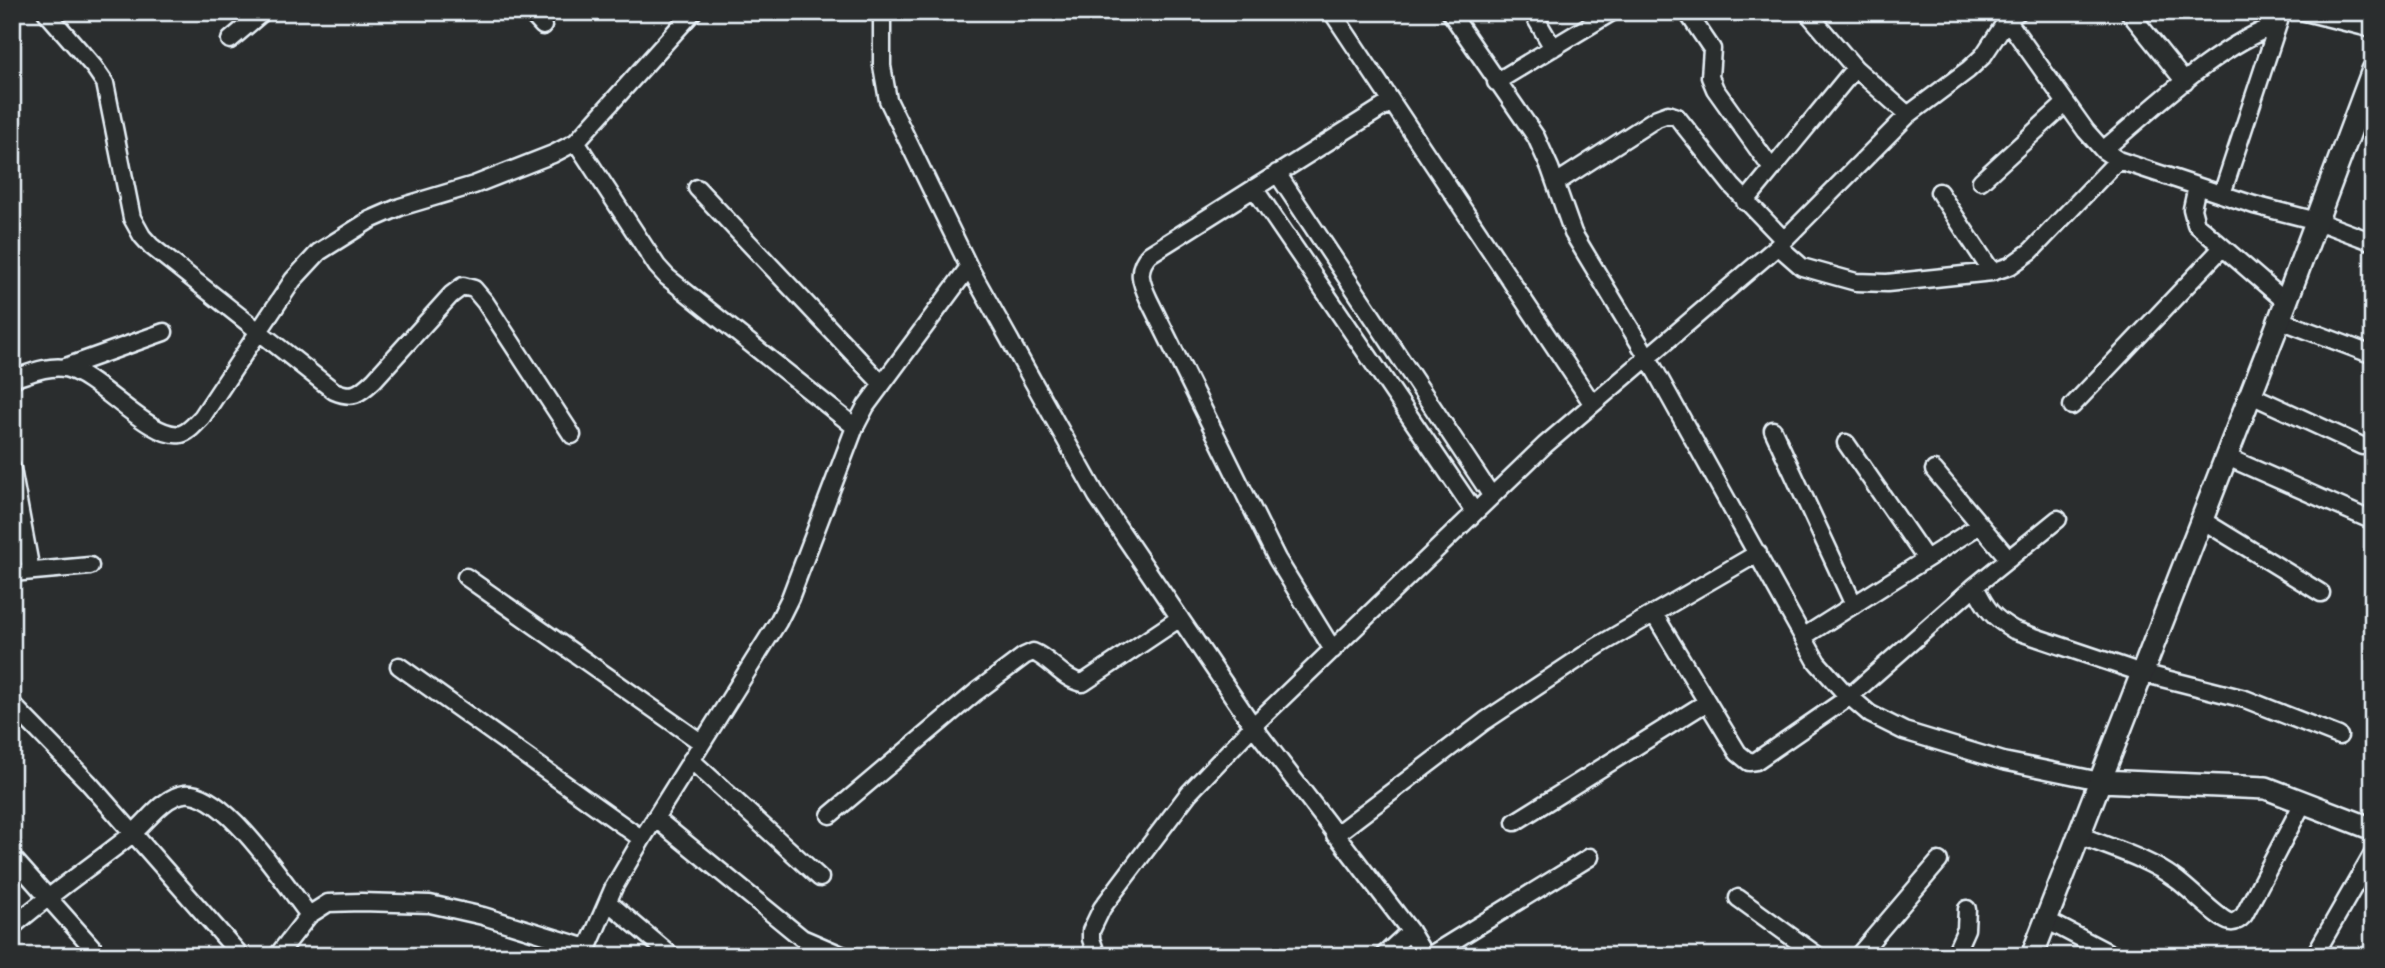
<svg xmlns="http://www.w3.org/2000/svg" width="2385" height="968" viewBox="0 0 2385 968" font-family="Sriracha,sans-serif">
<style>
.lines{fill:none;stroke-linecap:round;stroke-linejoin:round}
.minor-casing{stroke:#e8f1f8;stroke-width:21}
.tertiary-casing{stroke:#e8f1f8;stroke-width:26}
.minor{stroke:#2a2d2e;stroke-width:16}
.tertiary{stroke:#2a2d2e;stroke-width:21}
</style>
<rect width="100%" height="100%" fill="#2a2d2e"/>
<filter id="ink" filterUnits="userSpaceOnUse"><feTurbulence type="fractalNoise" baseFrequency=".0143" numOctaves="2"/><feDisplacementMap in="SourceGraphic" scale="14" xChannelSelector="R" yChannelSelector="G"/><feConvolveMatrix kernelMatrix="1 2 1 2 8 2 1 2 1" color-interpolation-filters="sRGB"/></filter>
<g filter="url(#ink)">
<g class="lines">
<g class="minor-casing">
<path id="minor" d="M46,12l48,55 11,16 27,135 10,18 9,10 183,145c19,8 25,3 40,-11l77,-85 12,-9 11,3 11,13 87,133
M530,12l13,14
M882,12v54l6,34 81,167 128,229 156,230 157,205 15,25
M1332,12l260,391
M1450,12l86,125 14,31 23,65 74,123 170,306 25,28 28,24 34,17 99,30 97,20
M1532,12l21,36
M1687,12l25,37 -2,28 5,12 57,80
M1807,12l48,56 53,47
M1999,12l8,8 79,111 17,19 15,10 136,45 63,16 56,21
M2129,12l56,70
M2305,12l68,17
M230,40l33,-28
M1496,82l116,-70
M576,142l81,124 10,11 188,150
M2103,150c51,-42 113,-104 174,-125
M1277,173l214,322
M1981,181l85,-78
M1556,183l101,-65 11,-4 9,3 55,69 52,54
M2197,186l-5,23 4,15 90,78
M697,188l185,196
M1254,188l220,323
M1939,192l53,80
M2222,194l60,-182
M1745,202l110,-134
M1778,246l24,21 54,15 31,1 105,-11 18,-6 21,-15 87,-91
M2280,320l93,35
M63,368l101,-36
M12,379c16,-5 36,-14 53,-11 34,8 85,72 116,66 8,-2 15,-11 21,-17l91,-137 26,-28 51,-32 30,-13 74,-22 79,-31 23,-12 117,-130
M2251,395l111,51
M2072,406l150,-158
M1773,430l81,175
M1846,443l80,116
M2227,457l146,64
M12,469l19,102
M1934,470l75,89
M2058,519l-83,67c11,23 17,31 39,44l128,43 103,26 94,37
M2202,520l119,73
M12,573l78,-7
M466,577l236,166
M1654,614l84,139 11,9 7,-1 93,-64 126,-111
M1803,637l177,-112
M1333,650l-56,-91 -128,-259c-8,-17 -14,-31 1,-46l241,-152
M399,666l243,173
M12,704l76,78 153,174
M691,760l129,118
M830,815l146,-123 48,-36 9,-4c18,7 30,28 50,31l97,-65
M655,818l147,120 42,18
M1515,822l192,-120
M1335,835l150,-114 113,-75 160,-93
M2079,835c31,13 68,23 95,43 13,8 45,42 56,44 6,1 10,-3 14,-7l60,-114
M12,857l88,99
M1738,898l80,58
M608,902l64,54
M2046,920l69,36
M12,927c38,-33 80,-61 119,-92 11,-9 20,-21 31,-30 7,-6 19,-13 29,-11 39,5 94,90 118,121
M277,956l32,-41 19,-12 33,-1 69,2 53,12 104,32
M584,956l30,-69 28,-48 136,-217 12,-24 65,-171 11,-21 103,-139
M1097,956l-6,-17v-8l11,-23 87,-115 64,-67 292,-281 233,-199 130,-131 60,-45 15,-14 24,-36 11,-8
M1383,956l27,-25
M1429,956l161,-99
M1858,956l81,-95
M1954,956l12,-27 1,-20
M2314,956l59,-103"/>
</g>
<g class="tertiary-casing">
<path id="tertiary" d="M2100,781l166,7 107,41
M2032,956l244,-627 97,-259"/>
</g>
<use href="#minor" class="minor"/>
<use href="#tertiary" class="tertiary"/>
</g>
</g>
<rect width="2385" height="968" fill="none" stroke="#2a2d2e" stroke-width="42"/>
<rect x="21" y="21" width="2343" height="926" fill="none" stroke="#e8f1f8" stroke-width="2.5" filter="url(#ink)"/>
</svg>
